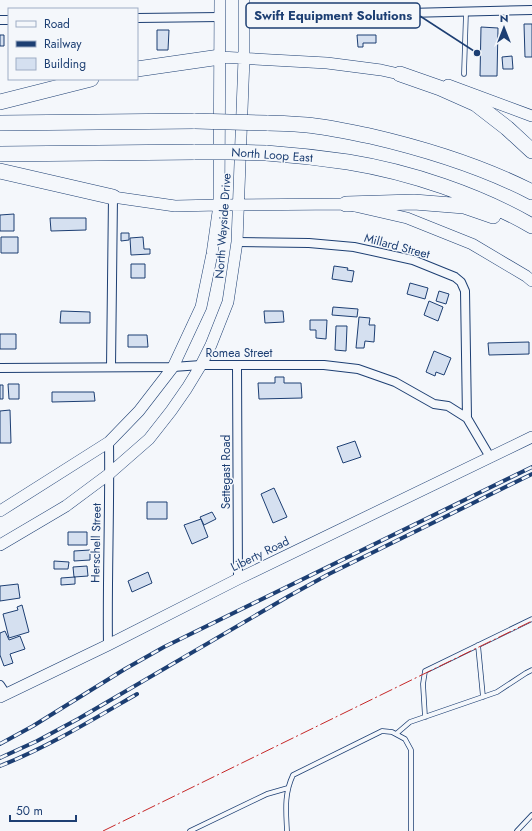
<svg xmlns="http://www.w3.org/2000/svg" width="532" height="831" viewBox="0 0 532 831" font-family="Jost,sans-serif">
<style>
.building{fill:#d5e0f0;stroke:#1d3f73}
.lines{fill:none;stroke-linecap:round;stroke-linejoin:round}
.lane-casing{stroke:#1d3f73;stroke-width:5.5}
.street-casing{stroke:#1d3f73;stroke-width:10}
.secondary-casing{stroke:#1d3f73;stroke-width:12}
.highway-casing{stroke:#1d3f73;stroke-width:16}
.lane{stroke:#f4f7fb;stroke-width:4}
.street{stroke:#f4f7fb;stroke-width:8}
.secondary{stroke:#f4f7fb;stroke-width:11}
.highway{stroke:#f4f7fb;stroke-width:15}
.rail-casing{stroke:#1d3f73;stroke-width:4}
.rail{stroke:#f4f7fb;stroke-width:2.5;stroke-dasharray:8;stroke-linecap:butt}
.highway-bridge-casing{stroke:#1d3f73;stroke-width:16;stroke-linecap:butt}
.highway-bridge{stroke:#f4f7fb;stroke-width:15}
.power{stroke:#c62828;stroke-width:1;stroke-dasharray:14 3 2 3;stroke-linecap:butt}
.labels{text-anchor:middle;stroke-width:3;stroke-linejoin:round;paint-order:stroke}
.street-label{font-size:12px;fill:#1d3f73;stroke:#f4f7fb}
.leader{fill:none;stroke:#1d3f73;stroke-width:1.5}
.callout-dot{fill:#1d3f73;stroke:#f4f7fb;stroke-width:1.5}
.callout{fill:#f4f7fb;stroke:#1d3f73;stroke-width:1.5}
.callout-label{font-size:13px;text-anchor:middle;font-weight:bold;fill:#1d3f73}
</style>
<rect width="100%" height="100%" fill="#f4f7fb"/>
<path class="building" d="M524,24h8v33h-7z
M481,27l17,1 -1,48h-17z
M157,30h12l-1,20h-11z
M0,35h4v11h-4z
M357,35h19v8h-13v4h-5z
M512,56l1,13h-10l-1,-12z
M14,214v17h-14v-16z
M50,218h36v12l-35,1z
M121,233h8v7l-8,1z
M1,237h17v16h-17z
M143,237l1,12h6v5l-19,1 -1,-17z
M131,264h14v14h-14z
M334,266l14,2 -1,2 7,1 -2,11 -20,-3z
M410,283l18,5 -3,11 -18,-5z
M439,291l10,3 -3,10 -10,-3z
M429,301l14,6 -5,14 -14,-6z
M333,307l25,2 -1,8 -25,-2z
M61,311l29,1v11h-30z
M264,311h19l1,11 -19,1z
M359,317l11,1 -1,7h6l-1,17 -9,-1 -1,7h-8z
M310,320h17l-1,19 -10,-1v-8h-6z
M336,326h11l-1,25 -11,-1z
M0,334h16v15h-16z
M128,335h19l1,12h-20z
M529,342v12l-40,1 -1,-12z
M434,351l17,7 -7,17 -8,-3 -1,4 -9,-4z
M275,377h9v6h17l1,15 -43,1 -1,-16h17z
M8,384h11v15h-10z
M0,385h3v14h-3z
M52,392h42l1,9 -43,1z
M10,410l1,33h-11v-32z
M355,441l6,16 -18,6 -6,-16z
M274,488l13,29 -14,6 -12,-29z
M147,502h20v17h-20z
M212,512l4,7 -12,6 -4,-8z
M201,519l7,18 -16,7 -8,-19z
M68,532h19v13h-19z
M90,550v10l-16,1v-10z
M54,561l15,1 -1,7h-14z
M87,566l1,10 -14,1 -1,-10z
M148,572l4,11 -20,9 -4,-11z
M75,577v7l-14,1v-7z
M18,584l2,14 -20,3v-15z
M22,605l7,27 -20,6 -6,-24 15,-4 -1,-3z
M5,631l4,9 11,-4 5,13 -15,5 3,9 -9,3 -4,-11v-22z"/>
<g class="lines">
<g class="lane-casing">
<path id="lane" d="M464,74l2,-62
M478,645l5,52
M425,717l-2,-33 2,-13 107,-52
M396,734l14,-12 87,-30 29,-19 6,-3
M190,831l77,-37 21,-6
M287,831c-1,-20 -3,-37 6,-56l89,-44 10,1 13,7 6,11v81
M517,831l15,-16"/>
</g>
<g class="street-casing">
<path id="street" d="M244,17l288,-7
M137,18l83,-1
M0,20h9
M237,242l72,1 45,4 59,13 42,17 6,5 4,9 2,127 23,39
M237,366l1,213
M111,367l2,-170
M0,368l173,-1 28,-2h123l34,4 37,13 39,22 14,2 19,12
M108,645c-1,-68 2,-136 1,-203
M0,685l6,9"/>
</g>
<g class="secondary-casing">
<path id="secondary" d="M220,57l107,6 54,7 27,6
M448,85l84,31
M113,197l62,9 44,-1 127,-1 61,14 65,26 54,32 6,5
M0,511l109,-69 30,-31 34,-44 28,-60 11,-53 7,-49 1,-205
M0,545l66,-39 43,-32 40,-35 22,-28 16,-23 14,-23 10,-20 17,-43 9,-60 7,-184v-58
M0,697l108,-52 130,-66 294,-142"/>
</g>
<g class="highway-casing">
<path id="highway" d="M137,69l83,-12
M400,74l40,14 36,16 31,24 25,23
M0,102l91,-23
M0,123l195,-2
M267,123c14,0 27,1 40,2 21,2 43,7 63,11 56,13 111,30 162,56
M266,153c28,2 55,5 82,9 62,10 130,33 184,64
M0,154l195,-2
M0,171l113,26
M346,204l68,-2 50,4 29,10"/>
</g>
<use href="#lane" class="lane"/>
<use href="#street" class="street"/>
<use href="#secondary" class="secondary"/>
<use href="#highway" class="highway"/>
<g class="rail-casing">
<path id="rail" d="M0,744l33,-18 92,-57 39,-22 368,-180
M0,758l37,-17 41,-22 211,-123 40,-22 203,-100
M0,766c48,-19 92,-46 137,-72"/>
</g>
<use href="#rail" class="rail"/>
<g class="highway-bridge-casing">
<path id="highway-bridge" d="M195,121l72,2
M195,152h35l36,1"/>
</g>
<use href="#highway-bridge" class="highway-bridge"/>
<path class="power" d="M103,831l429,-210"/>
</g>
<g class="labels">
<g class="street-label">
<text transform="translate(272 155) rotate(4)" y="4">North Loop East</text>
<text transform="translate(223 226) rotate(-86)" y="4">North Wayside Drive</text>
<text transform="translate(397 246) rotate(15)" y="4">Millard Street</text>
<text x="239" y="357">Romea Street</text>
<text transform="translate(226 472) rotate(-90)" y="4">Settegast Road</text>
<text transform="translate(96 543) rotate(-89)" y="4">Herschell Street</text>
<text transform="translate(260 554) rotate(-26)" y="4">Liberty Road</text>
</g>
</g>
<path class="leader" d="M477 53L420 16"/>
<circle class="callout-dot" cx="477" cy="53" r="4"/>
<rect class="callout" x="246" y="3" width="174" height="25" rx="4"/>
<g class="callout-label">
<text x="333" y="20">Swift Equipment Solutions</text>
</g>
<rect x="8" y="8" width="130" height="72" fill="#f4f7fb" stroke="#9eadc5"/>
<rect x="16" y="21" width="20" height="6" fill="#f4f7fb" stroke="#9eadc5"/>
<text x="44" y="28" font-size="12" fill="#1d3f73">Road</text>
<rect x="16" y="41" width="20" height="6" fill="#1d3f73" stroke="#9eadc5"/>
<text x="44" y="48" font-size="12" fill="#1d3f73">Railway</text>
<rect x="16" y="58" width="20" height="12" fill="#d5e0f0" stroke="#9eadc5"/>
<text x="44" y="68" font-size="12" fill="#1d3f73">Building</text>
<g transform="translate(504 28)" stroke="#f4f7fb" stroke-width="3" paint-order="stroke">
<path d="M0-3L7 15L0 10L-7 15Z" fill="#1d3f73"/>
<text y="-6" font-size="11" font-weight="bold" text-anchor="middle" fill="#1d3f73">N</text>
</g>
<path d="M10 815v6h66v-6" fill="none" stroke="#1d3f73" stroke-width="2"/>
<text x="16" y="815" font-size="12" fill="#1d3f73" stroke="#f4f7fb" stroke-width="3" paint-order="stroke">50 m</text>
</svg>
